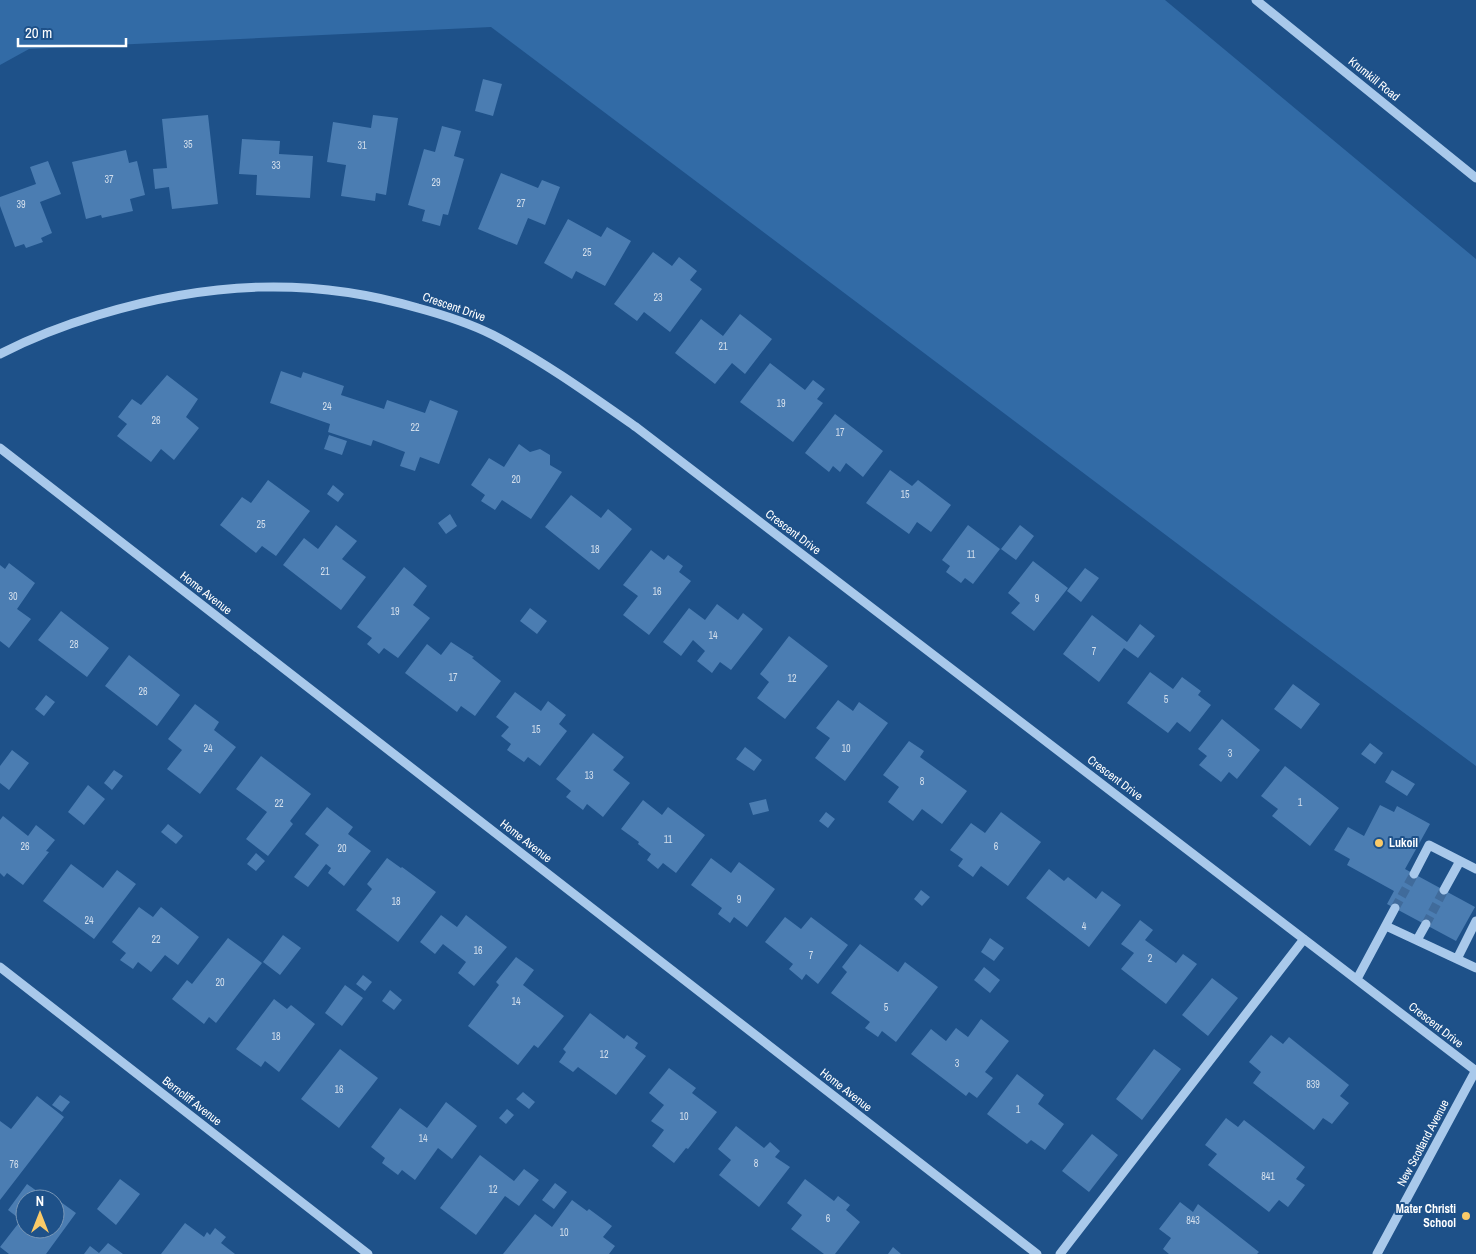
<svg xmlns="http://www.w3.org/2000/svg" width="1476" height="1254" viewBox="0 0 1476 1254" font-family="'Archivo Narrow',sans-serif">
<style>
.green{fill:#326ba6}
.building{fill:#4b7db2}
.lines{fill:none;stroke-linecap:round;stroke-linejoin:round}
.minor-tunnel{stroke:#406b9b;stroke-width:9;stroke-dasharray:9 4.5;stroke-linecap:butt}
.minor{stroke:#a9c9eb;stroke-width:9}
.poi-dot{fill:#faca68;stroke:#1e5189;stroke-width:2}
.labels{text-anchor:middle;stroke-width:4;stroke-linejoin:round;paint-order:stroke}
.number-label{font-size:10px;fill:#d2deec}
.street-label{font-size:12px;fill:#fff;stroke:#1e5189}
.poi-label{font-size:12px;font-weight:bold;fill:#fff;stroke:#1e5189;text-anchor:start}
</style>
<rect width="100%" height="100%" fill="#1e5189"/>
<path class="green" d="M0,0h1165l311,259v507l-184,-136 -801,-603 -462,22 -29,16z"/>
<path class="building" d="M483,79l19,5 -9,32 -18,-5z
M208,115l10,89 -46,5 -3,-22 -14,2 -2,-20 14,-1 -5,-49z
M373,115l25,3 -12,77 -10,-2 -1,8 -34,-5 5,-31 -19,-3 6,-40 38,6z
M442,126l19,5 -7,25 10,3 -16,56 -5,-1 -3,12 -18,-5 3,-11 -17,-5 16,-56 11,3z
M242,139l38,2 -1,13 34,2 -3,42 -54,-3 1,-20 -18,-1z
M126,150l3,13 8,-2 8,34 -15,4 3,12 -31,7 -1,-3 -15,4 -14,-57z
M48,161l13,33 -21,8 12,31 -11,5 2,4 -17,6 -2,-4 -9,3 -15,-41v-9l36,-13 -6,-17z
M501,173l37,15 4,-8 18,7 -15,38 -17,-7 -11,27 -39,-16z
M568,219l33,18 6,-10 24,14 -26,45 -29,-15 -4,8 -28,-16z
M653,252l19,14 7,-9 18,14 -7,9 12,9 -32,43 -26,-20 -7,9 -23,-17z
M740,314l32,25 -27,35 -13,-11 -17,21 -40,-31 26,-34 22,17z
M770,363l35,27 8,-10 12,9 -8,10 6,4 -30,39 -53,-40z
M281,371l20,7 2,-6 41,14 -3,9 43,14 3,-9 38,13 5,-13 28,11 -19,53 -19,-7 -5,14 -15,-5 5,-14 -32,-12 -2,6 -43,-14 2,-8 -60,-21z
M167,375l31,24 -12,18 13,11 -25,32 -13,-11 -10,13 -34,-26 10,-12 -9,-7 14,-18 9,6z
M835,414l48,37 -20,26 -17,-14 -6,9 -7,-6 -4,6 -24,-19z
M329,435l18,6 -5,14 -18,-6z
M519,444l11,8 10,-3 10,6v10l12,7 -31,47 -29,-19 -7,10 -14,-9 4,-6 -14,-10 18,-27 15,9z
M890,470l22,16 6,-6 33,25 -20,27 -14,-10 -8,12 -43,-31z
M268,480l42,31 -34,45 -14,-10 -6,7 -36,-28 22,-28 9,6z
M333,485l11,9 -6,8 -11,-8z
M571,495l30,23 7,-9 24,20 -33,41 -54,-43z
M450,514l7,12 -11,8 -8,-11z
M336,525l21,16 -15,18 24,18 -25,33 -58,-45 21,-27 14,11z
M968,525l32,24 -27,35 -8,-6 -4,5 -15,-11 4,-6 -8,-6z
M1020,525l14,11 -18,24 -15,-11z
M651,550l13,10 4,-5 15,11 -4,6 12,9 -42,54 -26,-20 15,-19 -15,-11z
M1033,561l35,27 -34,43 -23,-18 9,-10 -12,-10z
M9,563l26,20 -18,26 14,10 -22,29 -9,-7v-76l5,4z
M404,567l23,19 -14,19 17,13 -32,40 -14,-10 -5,6 -12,-10 5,-6 -15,-11z
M1085,568l14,10 -18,24 -14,-11z
M717,604l21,16 5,-7 20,16 -32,41 -11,-8 -8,11 -15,-12 8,-10 -12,-11 -12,16 -18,-14 26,-34 16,12z
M530,608l17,13 -10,13 -17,-13z
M61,611l48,37 -22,29 -49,-37z
M1092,615l35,27 13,-18 15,12 -17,22 -14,-10 -25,34 -36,-28z
M789,636l39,30 -43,53 -28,-21 12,-16 -9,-8z
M451,642l23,15 -2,1 29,23 -26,35 -14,-10 -4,6 -52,-39 22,-29 14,11z
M129,655l51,40 -23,31 -52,-40z
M1150,672l23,17 9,-12 19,14 -3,4 13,10 -21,27 -13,-10 -9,11 -41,-30z
M1293,684l27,20 -19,25 -27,-20z
M515,692l26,19 7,-10 18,14 -7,9 8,7 -27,35 -12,-9 -4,5 -17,-12 4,-6 -10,-8 8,-9 -13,-10z
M46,695l9,7 -11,14 -9,-7z
M838,700l15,11 6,-9 29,21 -43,58 -30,-23 15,-20 -14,-10z
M195,704l24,18 -5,8 22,17 -36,47 -33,-25 15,-19 -14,-11z
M1222,719l38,31 -23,29 -8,-7 -8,10 -22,-17 8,-9 -9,-7z
M593,733l31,24 -11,13 17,13 -27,34 -16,-13 -4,6 -17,-13 5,-6 -15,-12z
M909,741l15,10 -4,6 47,34 -25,33 -20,-15 -9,12 -25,-19 11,-15 -16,-12z
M1370,743l13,10 -8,11 -14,-10z
M745,747l17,13 -8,11 -18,-12z
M12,750l17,13 -20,27 -9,-7v-17z
M261,756l50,38 -21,27 3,3 -25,32 -22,-17 21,-27 -31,-23z
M1285,766l54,42 -29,38 -38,-30 6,-7 -17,-13z
M114,770l9,6 -11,14 -8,-7z
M1392,770l23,14 -8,12 -22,-14z
M88,785l17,14 -21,26 -16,-13z
M766,799l3,12 -16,4 -4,-12z
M643,800l19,15 6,-8 37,28 -29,38 -13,-10 -5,6 -11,-9 4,-6 -13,-10 1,-2 -18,-13z
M1380,805l14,7 3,-6 33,18 -25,45 70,38 -19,34 -69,-37 7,-13 -47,-26 3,-6 -16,-9 14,-23 16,9z
M327,807l26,20 -5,7 23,17 -27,35 -16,-13 3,-5 -5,-4 -18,23 -14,-10 25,-32 -14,-11z
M826,812l9,7 -7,9 -9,-7z
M1001,812l40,30 -33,44 -27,-20 -8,11 -15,-11 5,-7 -13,-9 21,-27 14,10z
M3,816l25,20 8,-11 19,15 -9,11 3,1 -26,33 -16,-12 -3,4 -4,-4v-53z
M168,824l15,12 -7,8 -15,-12z
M256,853l9,8 -9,10 -9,-7z
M387,858l14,10 1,-1 34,25 -38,50 -42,-32 16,-21 -5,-5z
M711,858l20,15 8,-11 36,27 -28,38 -13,-10 -4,6 -12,-9 4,-6 -31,-23z
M71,864l32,24 14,-18 19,14 -42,55 -51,-38z
M1049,869l15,12 4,-4 28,22 6,-8 19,14 -32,42 -63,-49z
M921,890l9,7 -8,9 -8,-7z
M139,907l14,10 8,-10 38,30 -21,28 -13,-10 -14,17 -13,-10 -5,7 -13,-9 6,-7 -14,-11z
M441,915l16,12 9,-12 41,32 -33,39 -16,-13 8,-11 -23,-18 -8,10 -15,-12z
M785,917l16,12 10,-12 37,28 -30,39 -12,-10 -4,6 -13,-11 4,-5 -28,-22z
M1140,920l13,10 -8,10 31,23 7,-9 14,10 -31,40 -45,-35 13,-16 -13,-9z
M283,935l18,13 -21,27 -17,-13z
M228,938l34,25 -46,60 -7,-6 -5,7 -32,-25 15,-19 5,4z
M990,938l14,10 -10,13 -13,-9z
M860,944l38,28 7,-10 33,25 -42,55 -14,-11 -4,6 -13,-9 5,-6 -39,-29 16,-21 -5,-5z
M516,957l18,13 -11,15 41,31 -26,32 -4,-3 -16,20 -50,-39 31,-41 -3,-3z
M984,967l16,13 -10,13 -16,-13z
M363,975l9,7 -7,9 -9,-7z
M1212,978l26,20 -30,38 -26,-21z
M345,985l18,13 -21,28 -17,-13z
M390,990l12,10 -8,10 -12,-9z
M274,999l13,10 4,-4 24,19 -36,48 -14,-11 -4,6 -25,-18z
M590,1013l34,26 3,-4 11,8 -3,5 11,8 -30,39 -38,-28 -5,5 -14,-10 7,-10 -3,-3z
M981,1019l28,22 -24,31 8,6 -16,20 -8,-6 -3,4 -55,-42 20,-25 15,12 10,-13 12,9z
M1271,1035l12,9 6,-7 60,48 -9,11 9,7 -17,21 -9,-6 -9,12 -61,-47 8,-11 -12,-10z
M340,1049l38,29 -39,50 -38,-29z
M1154,1049l27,20 -39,51 -26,-21z
M669,1068l27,20 -4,5 25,19 -29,37 -2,-1 -12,15 -22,-17 12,-16 -13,-9 13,-16 -15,-12z
M1017,1074l27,21 -6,9 26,20 -19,26 -14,-10 -4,4 -40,-30z
M523,1092l12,10 -6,7 -13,-10z
M60,1095l10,7 -8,10 -10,-7z
M37,1096l27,21 -64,83v-79l11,8z
M446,1102l31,24 -25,33 -14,-11 -23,32 -13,-10 -4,5 -16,-12 3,-5 -14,-11 29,-39 27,20z
M507,1109l7,6 -8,9 -7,-6z
M1226,1118l12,9 6,-7 61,47 -9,12 9,6 -17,22 -9,-7 -10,12 -61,-47 9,-11 -12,-9z
M736,1126l28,22 6,-6 10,9 -5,6 15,10 -31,40 -40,-32 12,-15 -13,-11z
M1092,1134l26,21 -29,37 -27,-21z
M480,1155l34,26 10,-12 15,11 -20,26 -14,-10 -29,39 -36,-27z
M120,1179l20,15 -24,31 -19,-16z
M805,1179l29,22 4,-5 12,9 -4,5 14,12 -25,32h-11l-33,-25 11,-14 -15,-12z
M555,1183l12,9 -13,17 -12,-9z
M27,1184l14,10 -4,5h-12v30h30v-24l3,-5 18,13 -30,41h-37l-9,-7 21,-27 -13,-10z
M572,1200l15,11 2,-2 23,17 -9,11 12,9 -6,8h-106l32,-40 17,13z
M1180,1202l13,10 5,-8 61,48 -2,2h-88l-6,-5 8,-11 -12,-9z
M185,1223l19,14 3,-5 3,3 5,-7 11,9 -5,6 14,11h-74z
M108,1243l15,11h-39l6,-8 9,7z
M893,1247l8,7h-13z"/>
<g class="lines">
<path class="minor-tunnel" d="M1395,908l19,-34
M1426,924l18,-34"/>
<path class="minor" d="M1256,0l220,178
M0,354c31,-16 65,-29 98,-39 108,-33 212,-39 320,-7 26,7 51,15 75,27 50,26 96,59 143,92l840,644
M0,448l1037,806
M1414,874l15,-29 47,24
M1444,890l16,-29
M1386,926l90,42
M1417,940l9,-16
M1457,959l19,-38
M0,967l368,287
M1357,979l38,-71
M1060,1254l244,-315
M1377,1254l99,-184"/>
</g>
<g class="poi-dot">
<circle cx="1379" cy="843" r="5"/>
<circle cx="1466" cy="1216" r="5"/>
</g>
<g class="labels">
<g class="number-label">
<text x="188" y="148">35</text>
<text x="362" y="149">31</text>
<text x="276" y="169">33</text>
<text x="109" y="183">37</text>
<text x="436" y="186">29</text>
<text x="521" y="207">27</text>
<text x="21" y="208">39</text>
<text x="587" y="256">25</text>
<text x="658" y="301">23</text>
<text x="723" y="350">21</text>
<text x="781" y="407">19</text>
<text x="327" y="410">24</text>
<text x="156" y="424">26</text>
<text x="415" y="431">22</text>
<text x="840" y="436">17</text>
<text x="516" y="483">20</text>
<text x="905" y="498">15</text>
<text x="261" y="528">25</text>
<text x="595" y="553">18</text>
<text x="971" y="558">11</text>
<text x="325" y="575">21</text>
<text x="657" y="595">16</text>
<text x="13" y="600">30</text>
<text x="1037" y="602">9</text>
<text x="395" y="615">19</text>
<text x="713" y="639">14</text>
<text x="74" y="648">28</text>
<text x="1094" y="655">7</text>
<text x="453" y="681">17</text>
<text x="792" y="682">12</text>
<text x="143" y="695">26</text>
<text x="1166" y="703">5</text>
<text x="536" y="733">15</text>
<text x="208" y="752">24</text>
<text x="846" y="752">10</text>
<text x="1230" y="757">3</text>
<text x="589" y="779">13</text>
<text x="922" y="785">8</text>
<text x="1300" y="806">1</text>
<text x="279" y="807">22</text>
<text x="668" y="843">11</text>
<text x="25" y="850">26</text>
<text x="996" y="850">6</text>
<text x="342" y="852">20</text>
<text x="739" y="903">9</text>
<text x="396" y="905">18</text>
<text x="89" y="924">24</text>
<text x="1084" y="930">4</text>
<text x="156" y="943">22</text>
<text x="478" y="954">16</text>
<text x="811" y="959">7</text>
<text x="1150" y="962">2</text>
<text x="220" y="986">20</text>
<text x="516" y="1005">14</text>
<text x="886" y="1011">5</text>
<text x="276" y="1040">18</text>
<text x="604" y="1058">12</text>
<text x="957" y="1067">3</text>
<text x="1313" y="1088">839</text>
<text x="339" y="1093">16</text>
<text x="1018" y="1113">1</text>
<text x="684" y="1120">10</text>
<text x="423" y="1142">14</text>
<text x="756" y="1167">8</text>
<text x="14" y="1168">76</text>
<text x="1268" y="1180">841</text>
<text x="493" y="1193">12</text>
<text x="828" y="1222">6</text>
<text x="1193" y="1224">843</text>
<text x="564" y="1236">10</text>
</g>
<g class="street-label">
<text transform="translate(1374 79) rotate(39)" y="4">Krumkill Road</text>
<text transform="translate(454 307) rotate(19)" y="4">Crescent Drive</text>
<text transform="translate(793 532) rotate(37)" y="4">Crescent Drive</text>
<text transform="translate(206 593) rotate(38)" y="4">Home Avenue</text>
<text transform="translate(1115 778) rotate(37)" y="4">Crescent Drive</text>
<text transform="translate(526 841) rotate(38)" y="4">Home Avenue</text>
<text transform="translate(1436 1025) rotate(38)" y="4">Crescent Drive</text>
<text transform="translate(846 1090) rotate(38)" y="4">Home Avenue</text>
<text transform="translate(192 1101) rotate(38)" y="4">Berncliff Avenue</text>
<text transform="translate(1423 1143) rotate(-62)" y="4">New Scotland Avenue</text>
</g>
<g class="poi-label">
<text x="1389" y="847">Lukoil</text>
<text x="1456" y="1213" text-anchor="end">Mater Christi<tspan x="1456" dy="14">School</tspan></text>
</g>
</g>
<g transform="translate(40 1214)"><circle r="24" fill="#1e5189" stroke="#7897b8"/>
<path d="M0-4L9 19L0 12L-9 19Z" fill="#faca68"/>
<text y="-8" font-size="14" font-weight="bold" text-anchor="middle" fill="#ffffff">N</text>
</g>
<path d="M18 38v8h108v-8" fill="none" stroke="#ffffff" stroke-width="2.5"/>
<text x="25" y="38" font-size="15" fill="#ffffff" stroke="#1e5189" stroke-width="4" paint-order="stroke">20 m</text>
</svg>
